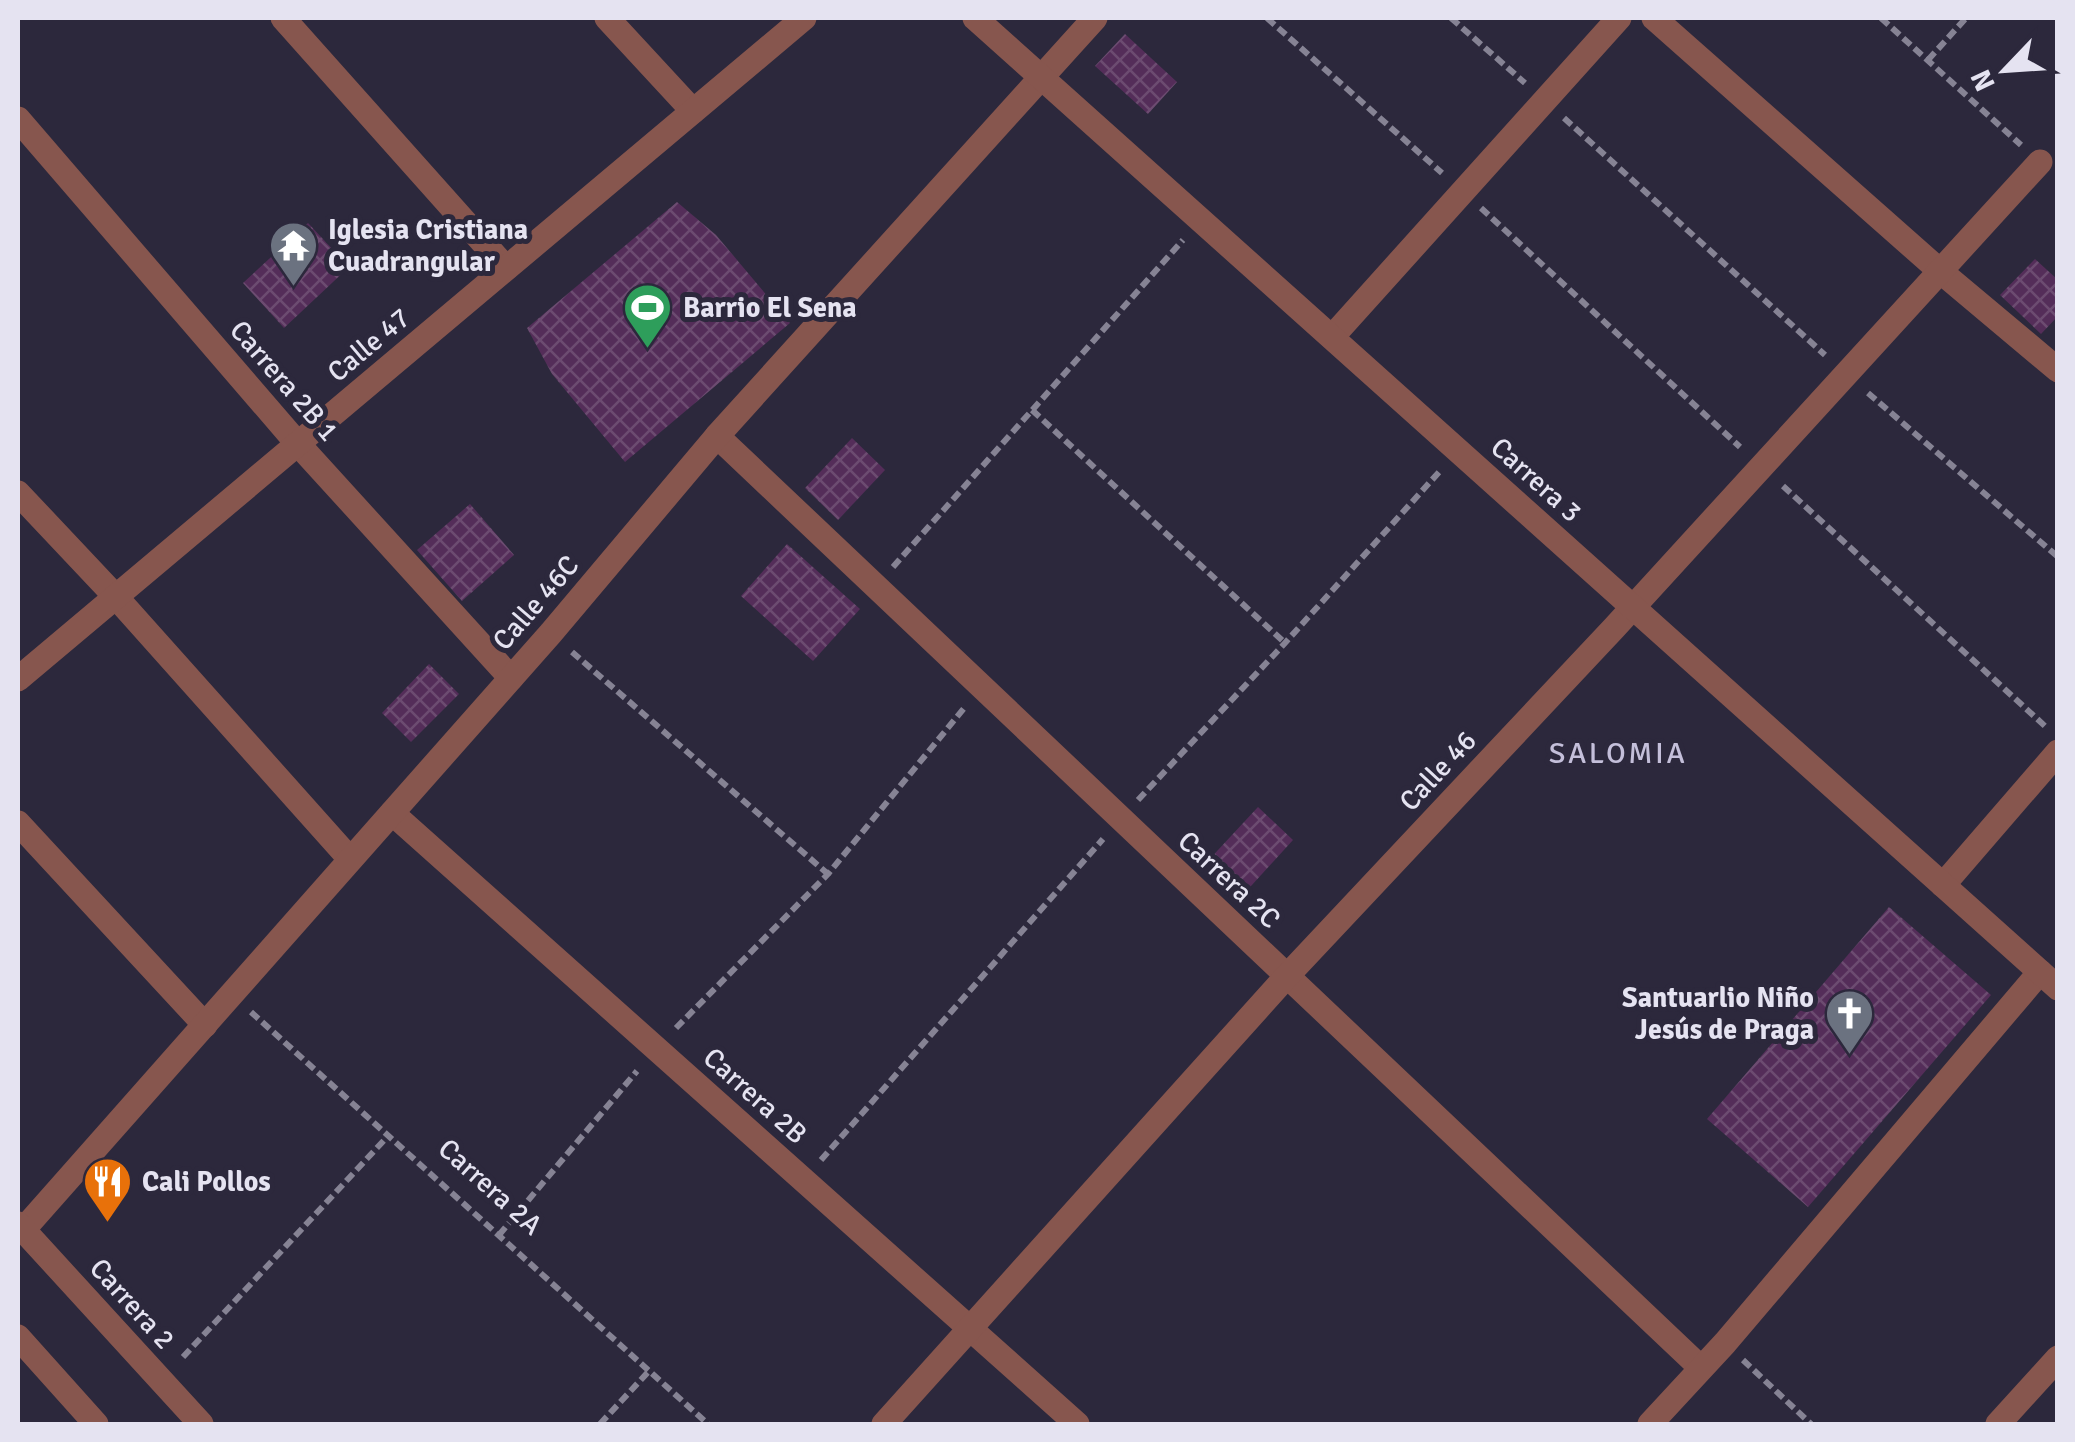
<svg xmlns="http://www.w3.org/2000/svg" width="2075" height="1442" font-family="Signika,sans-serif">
  <defs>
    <pattern id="building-cross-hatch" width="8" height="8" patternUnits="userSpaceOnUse" patternTransform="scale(2.5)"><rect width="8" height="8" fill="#542d59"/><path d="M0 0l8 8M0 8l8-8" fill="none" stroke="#6c4b71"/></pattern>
  </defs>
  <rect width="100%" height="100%" fill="#2c283c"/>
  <g fill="url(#building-cross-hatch)">
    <polygon points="1125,34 1177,82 1148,114 1095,66"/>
    <polygon points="677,202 716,235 790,323 625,462 552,374 527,328"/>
    <polygon points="308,223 349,267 284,328 243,283"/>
    <polygon points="2035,259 2058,280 2058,316 2041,334 2000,295"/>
    <polygon points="852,438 885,470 838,520 805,488"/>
    <polygon points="470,504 514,555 462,601 417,550"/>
    <polygon points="787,544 860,609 813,661 741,596"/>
    <polygon points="429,664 459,694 411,742 382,713"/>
    <polygon points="1258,807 1293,840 1241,897 1205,864"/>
    <polygon points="1889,907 1991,995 1808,1207 1707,1119"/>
  </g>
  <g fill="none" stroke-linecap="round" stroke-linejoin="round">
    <g stroke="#868394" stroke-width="6" stroke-dasharray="10 5" stroke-linecap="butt">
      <polyline points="1267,18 1442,173"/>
      <polyline points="1451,18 1525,83"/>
      <polyline points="1881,18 2021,145"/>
      <polyline points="1928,60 1966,18"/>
      <polyline points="1564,118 1825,355"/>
      <polyline points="1481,208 1740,447"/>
      <polyline points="1868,393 2058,557"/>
      <polyline points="1032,410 1285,643"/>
      <polyline points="1783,486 2046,727"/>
      <polyline points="893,567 1183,240"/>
      <polyline points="572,652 828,874"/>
      <polyline points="1138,800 1285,643 1440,471"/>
      <polyline points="251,1012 708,1424"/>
      <polyline points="676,1028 828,874 965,707"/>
      <polyline points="821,1160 1103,839"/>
      <polyline points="499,1235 637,1071"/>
      <polyline points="183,1357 388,1136"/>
      <polyline points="1743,1360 1811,1424"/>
      <polyline points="600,1424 649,1371"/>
    </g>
    <g stroke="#87564e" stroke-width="25">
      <polyline points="283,18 506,268"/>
      <polyline points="607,18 693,111"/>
      <polyline points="1654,18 1940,271 2058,370"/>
      <polyline points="18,119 298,444 511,678"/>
      <polyline points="1332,337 1619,18"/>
      <polyline points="717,436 1700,1367"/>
      <polyline points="18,493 116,597 350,859"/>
      <polyline points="18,679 804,18"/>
      <polyline points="392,813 1077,1424"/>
      <polyline points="18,823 205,1025"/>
      <polyline points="1943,885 2058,752"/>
      <polyline points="23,1230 551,633 717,436 1095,18"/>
      <polyline points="884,1424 1287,976 1614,628 2040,162"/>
      <polyline points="1650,1424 1725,1343 2040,972"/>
      <polyline points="1998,1424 2058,1358"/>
    </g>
    <g stroke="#87564e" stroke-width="25">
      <polyline points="975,18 2058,988"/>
      <polyline points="18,1224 201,1424"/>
      <polyline points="18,1337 96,1424"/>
    </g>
  </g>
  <defs>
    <symbol id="temple-pin" viewBox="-11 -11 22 30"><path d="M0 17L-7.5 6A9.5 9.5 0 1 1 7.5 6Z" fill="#6b7280" stroke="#2c283c"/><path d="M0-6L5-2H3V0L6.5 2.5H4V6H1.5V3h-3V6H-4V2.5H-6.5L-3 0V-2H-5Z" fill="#fff"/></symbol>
    <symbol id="stadium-pin" viewBox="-11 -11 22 30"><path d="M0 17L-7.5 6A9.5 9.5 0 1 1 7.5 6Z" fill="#2e9e5b" stroke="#2c283c"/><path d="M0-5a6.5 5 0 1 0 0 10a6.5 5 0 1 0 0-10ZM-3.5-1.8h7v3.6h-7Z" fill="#fff"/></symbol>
    <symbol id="church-pin" viewBox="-11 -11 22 30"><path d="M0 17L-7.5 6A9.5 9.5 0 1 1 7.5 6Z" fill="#6b7280" stroke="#2c283c"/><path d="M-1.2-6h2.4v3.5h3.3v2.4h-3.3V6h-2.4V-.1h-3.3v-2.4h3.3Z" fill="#fff"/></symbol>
    <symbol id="restaurant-pin" viewBox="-11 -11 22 30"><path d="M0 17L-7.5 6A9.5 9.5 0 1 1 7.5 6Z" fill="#e8710a" stroke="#2c283c"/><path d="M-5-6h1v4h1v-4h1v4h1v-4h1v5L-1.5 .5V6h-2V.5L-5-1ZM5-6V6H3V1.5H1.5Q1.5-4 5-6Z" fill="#fff"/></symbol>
  </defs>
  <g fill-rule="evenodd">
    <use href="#temple-pin" x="266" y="218" width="55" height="75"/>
    <use href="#stadium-pin" x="620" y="280" width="55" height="75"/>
    <use href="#church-pin" x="1822" y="986" width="55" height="75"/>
    <use href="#restaurant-pin" x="80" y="1154" width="55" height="75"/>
  </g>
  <g text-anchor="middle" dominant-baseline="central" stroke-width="10" stroke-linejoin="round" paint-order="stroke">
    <g font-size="28" font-weight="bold" fill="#e5e3f1" stroke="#2c283c" text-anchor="start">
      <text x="328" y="230">Iglesia Cristiana<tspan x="328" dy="32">Cuadrangular</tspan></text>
      <text x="683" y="308">Barrio El Sena</text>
      <text x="1814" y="998" text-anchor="end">Santuarlio Niño<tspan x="1814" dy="32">Jesús de Praga</tspan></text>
      <text x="142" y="1182">Cali Pollos</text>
    </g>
    <g font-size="28" fill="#e5e3f1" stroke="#2c283c">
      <text transform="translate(369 345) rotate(-40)">Calle 47</text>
      <text transform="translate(284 381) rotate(49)">Carrera 2B 1</text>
      <text transform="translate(1536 480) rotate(42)">Carrera 3</text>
      <text transform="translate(536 603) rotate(-49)">Calle 46C</text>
      <text transform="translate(1438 771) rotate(-47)">Calle 46</text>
      <text transform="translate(1229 880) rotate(43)">Carrera 2C</text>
      <text transform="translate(755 1096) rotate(42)">Carrera 2B</text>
      <text transform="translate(490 1187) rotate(42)">Carrera 2A</text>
      <text transform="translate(132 1304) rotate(48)">Carrera 2</text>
    </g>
    <g font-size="30" letter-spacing="2.5" fill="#c4bfda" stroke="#2c283c">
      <text x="1618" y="753">SALOMIA</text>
    </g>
  </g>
  <rect width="2075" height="1442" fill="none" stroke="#e5e3f1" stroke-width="40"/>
  <g transform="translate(2005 70) rotate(245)" stroke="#2c283c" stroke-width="8" paint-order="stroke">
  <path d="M0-8L18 38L0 25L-18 38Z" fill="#e5e3f1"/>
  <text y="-15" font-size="28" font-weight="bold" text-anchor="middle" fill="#e5e3f1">N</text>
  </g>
</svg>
